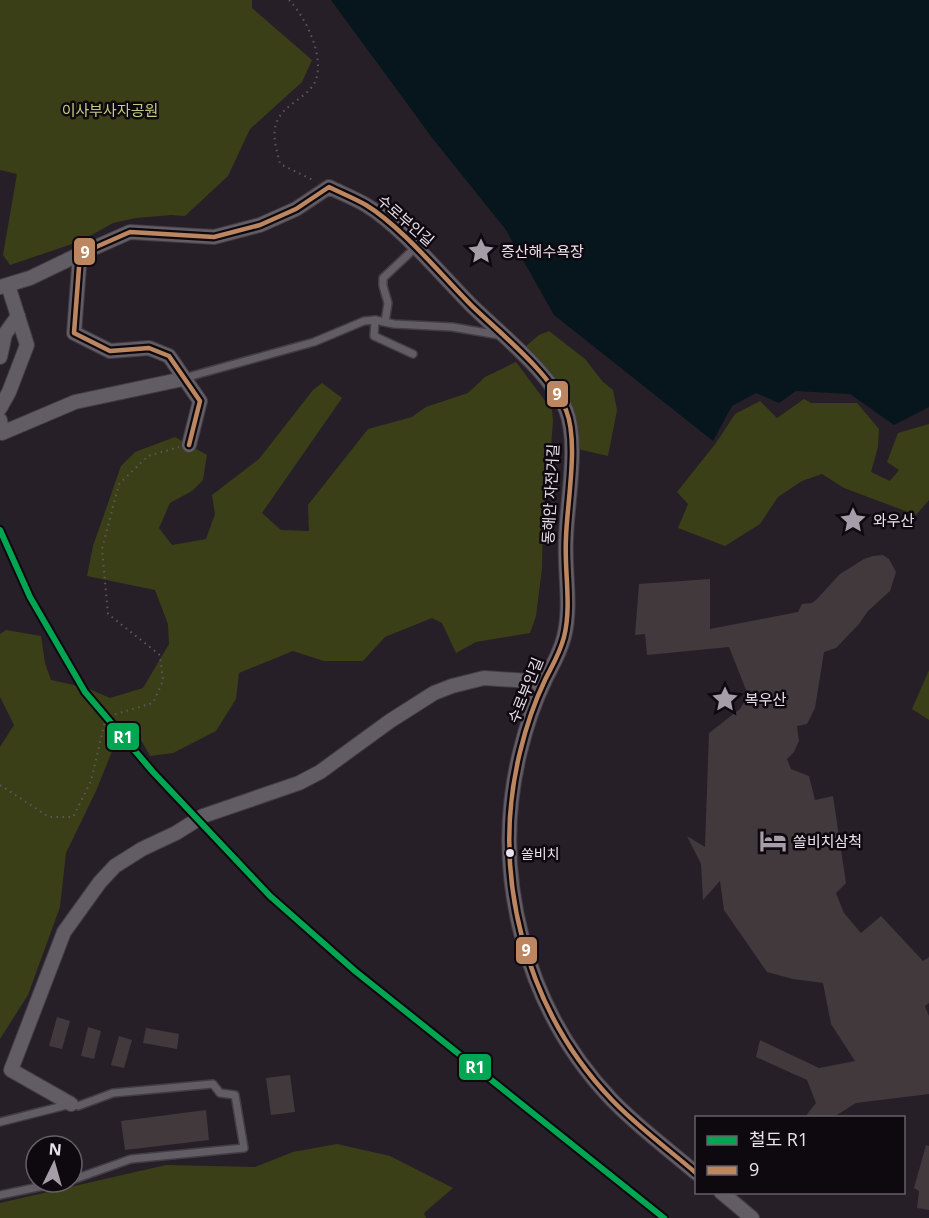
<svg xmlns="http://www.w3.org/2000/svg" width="929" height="1218" font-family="'Open Sans','Noto Sans KR',sans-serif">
  <rect width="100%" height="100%" fill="#261f28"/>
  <g fill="#3a3f18">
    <polygon points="0,0 252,0 252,8 312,60 302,82 250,129 228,176 185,216 171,215 136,218 113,223 81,241 10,265 3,255 17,174 0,170"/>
    <polygon points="549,331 585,359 603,382 613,390 617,410 608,456 578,449 574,411 565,392 526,346 539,335"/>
    <polygon points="516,362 552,410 553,421 548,485 543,504 542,568 536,616 530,633 476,642 456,653 442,623 432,618 385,637 363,661 324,661 293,651 239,673 236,699 216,731 173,753 150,756 140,738 119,734 96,791 66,853 60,907 28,995 0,1039 0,747 14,725 0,697 0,634 6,630 41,636 45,663 51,680 87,688 110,698 143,688 169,644 168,624 155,590 87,576 93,546 121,466 135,452 175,437 207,455 203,480 192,491 170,503 159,528 172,545 206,539 215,514 212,495 259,459 313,390 322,383 342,398 262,513 281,530 309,531 308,505 368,429 412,417 426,407 468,393 485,377"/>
    <polygon points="804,399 811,403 857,403 879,429 878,447 871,472 890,481 899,470 887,462 898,433 929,424 929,500 916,515 844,488 822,474 802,481 778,497 760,524 725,546 678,528 688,504 677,492 716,443 735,414 760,401 777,418"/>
    <polygon points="929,670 929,720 912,709"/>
    <polygon points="337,1144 390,1156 453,1188 424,1213 426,1218 0,1218 0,1203 166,1165 255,1167 293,1152"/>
  </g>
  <polygon fill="#07161d" points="331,0 929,0 929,407 894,425 850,394 796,391 779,403 756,393 732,406 713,441 554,315 506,230 433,139"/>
  <g fill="#42393d">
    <polygon points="883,555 889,559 896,572 890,591 868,611 859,624 836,648 824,652 815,708 807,724 797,726 799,741 794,752 787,759 791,769 809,776 815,800 833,796 846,883 836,893 844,913 861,933 881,916 923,961 929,957 929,1003 925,1006 929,1016 929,1094 856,1103 832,1118 804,1118 816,1103 807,1080 756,1057 760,1040 819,1068 855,1061 831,1024 823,983 793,979 767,972 724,910 720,881 703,900 701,864 687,836 705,847 709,733 740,709 748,695 729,647 647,655 645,634 635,635 639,584 710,579 710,629 798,612 802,604 812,603 817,599 840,574 864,559 873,556"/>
    <polygon points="57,1017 70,1021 62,1049 49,1046"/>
    <polygon points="88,1027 101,1031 94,1059 81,1056"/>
    <polygon points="146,1028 179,1034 177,1049 143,1043"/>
    <polygon points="119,1036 132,1040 124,1068 111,1065"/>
    <polygon points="290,1075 295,1112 271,1115 266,1078"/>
    <polygon points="206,1110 209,1140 125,1150 121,1121"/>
    <polygon points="926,1145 929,1146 929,1210 917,1208 919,1191 914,1188"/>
  </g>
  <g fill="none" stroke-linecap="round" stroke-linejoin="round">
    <defs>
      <g id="lane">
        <polyline points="375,320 374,336 413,354"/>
        <polyline points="385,322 388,303 383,286 383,278 415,248"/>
        <polyline points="184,378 314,342 364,321 375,320 394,324 452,327 499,335"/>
        <polyline points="0,1122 71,1104 78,1106 113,1093 213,1084 220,1093 235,1095 244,1148 131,1159 72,1180"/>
        <polyline points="0,1195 62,1182"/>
      </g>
      <g id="street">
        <polyline points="0,287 30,278 80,254"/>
        <polyline points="0,357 5,334 18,316"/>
        <polyline points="0,408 9,392 27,345 8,285"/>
        <polyline points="0,420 2,433 75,402 183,379"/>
        <path d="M189 445 200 401 169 356 149 348 110 351 74 333 80 254 130 232 214 237 260 225 296 209 329 187C341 193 354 198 366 205 402 227 441 275 472 306 501 334 550 373 566 410 579 442 567 502 566 538 564 571 572 605 564 637 560 653 552 666 545 680 534 703 526 727 520 752 490 874 525 1009 612 1100 638 1127 668 1149 696 1173"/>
        <polyline points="71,1104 11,1070 64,932 100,882 115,866 142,849 176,833 203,816 299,783 320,772 390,721 434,693 452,686 484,678 544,682"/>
        <polyline points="721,1192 752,1218"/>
      </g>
    </defs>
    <use href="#lane" stroke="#433c44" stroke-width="10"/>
    <use href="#street" stroke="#433c44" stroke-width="16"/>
    <g stroke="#5d575f" stroke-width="2" stroke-dasharray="1.5 4.5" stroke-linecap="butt">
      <path d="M289 0C306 17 327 61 314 84 305 99 282 105 276 124 272 137 277 151 280 164L315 181"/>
      <polyline points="0,785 49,817 73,817 91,781 106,717 153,703 163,681 160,655 108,614 102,549 119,484 148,456 179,447"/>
    </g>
    <use href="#lane" stroke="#625c64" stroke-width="7"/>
    <use href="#street" stroke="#625c64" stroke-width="14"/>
    <defs>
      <path id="bus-1" d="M189 445 200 401 169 356 149 348 110 351 74 333 80 254 130 232 214 237 260 225 296 209 329 187C341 193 354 198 366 205 402 227 441 275 472 306 501 334 550 373 566 410 579 442 567 502 566 538 564 571 572 605 564 637 560 653 552 666 545 680 534 703 526 727 520 752 490 874 525 1009 612 1100 638 1127 668 1149 696 1173"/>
    </defs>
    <use href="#bus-1" stroke="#0e080f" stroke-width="9"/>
    <use href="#bus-1" stroke="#bb8660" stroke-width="4.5"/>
    <defs>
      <polyline id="rail-1" points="0,530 30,597 85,692 153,772 270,896 355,971 664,1218"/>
    </defs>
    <use href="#rail-1" stroke="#0e080f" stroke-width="10"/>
    <use href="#rail-1" stroke="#00a651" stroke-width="6"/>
  </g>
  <defs>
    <symbol id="sight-bare" viewBox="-9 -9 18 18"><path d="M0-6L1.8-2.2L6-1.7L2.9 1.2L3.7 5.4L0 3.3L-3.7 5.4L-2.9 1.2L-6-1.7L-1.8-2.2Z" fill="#a59da8" stroke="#0e080f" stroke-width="2.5" paint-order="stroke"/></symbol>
    <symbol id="hotel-bare" viewBox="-9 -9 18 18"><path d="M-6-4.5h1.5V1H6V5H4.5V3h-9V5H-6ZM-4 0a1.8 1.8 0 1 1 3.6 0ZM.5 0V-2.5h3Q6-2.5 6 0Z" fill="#a59da8" stroke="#0e080f" stroke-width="2.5" paint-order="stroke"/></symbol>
  </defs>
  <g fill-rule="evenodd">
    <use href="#sight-bare" x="462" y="232" width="38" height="38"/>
    <use href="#sight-bare" x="834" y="501" width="38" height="38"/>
    <use href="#sight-bare" x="706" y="680" width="38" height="38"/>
    <use href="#hotel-bare" x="754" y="822" width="38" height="38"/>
  </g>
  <circle fill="#eae1ed" stroke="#0e080f" stroke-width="2" cx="510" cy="853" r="5"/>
  <g text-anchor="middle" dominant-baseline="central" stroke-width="5" stroke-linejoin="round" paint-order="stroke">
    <g font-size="14" fill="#eae1ed" stroke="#0e080f" text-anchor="start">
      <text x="521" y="853">쏠비치</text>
    </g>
    <g font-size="15" fill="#bfce80" stroke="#0e080f">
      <text x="110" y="110">이사부사자공원</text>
    </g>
    <g font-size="15" fill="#eae1ed" stroke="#0e080f">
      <text transform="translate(406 220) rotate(41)">수로부인길</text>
      <text transform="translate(550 494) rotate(-87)">동해안 자전거길</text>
      <text transform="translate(525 690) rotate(-68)">수로부인길</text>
    </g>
    <g font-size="15" fill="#eae1ed" stroke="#0e080f" text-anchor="start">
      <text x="501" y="251">증산해수욕장</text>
      <text x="873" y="520">와우산</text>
      <text x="745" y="699">복우산</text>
      <text x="793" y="841">쏠비치삼척</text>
    </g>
  </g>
  <g stroke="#0e080f" stroke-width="2">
    <rect x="73" y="237" width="23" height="29" rx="6" fill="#bb8660"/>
    <rect x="546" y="380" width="23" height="28" rx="6" fill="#bb8660"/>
    <rect x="106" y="722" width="34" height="29" rx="6" fill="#00a651"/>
    <rect x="515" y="936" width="23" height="29" rx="6" fill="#bb8660"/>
    <rect x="458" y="1053" width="34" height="28" rx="6" fill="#00a651"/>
  </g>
  <g font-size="16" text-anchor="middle" font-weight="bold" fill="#fff">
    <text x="85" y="258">9</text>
    <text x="557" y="400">9</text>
    <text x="123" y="743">R1</text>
    <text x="526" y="956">9</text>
    <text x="475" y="1073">R1</text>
  </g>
  <rect x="695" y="1116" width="210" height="78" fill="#0e080f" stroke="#665f68" stroke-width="1.5"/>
  <rect x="707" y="1136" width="30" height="9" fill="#00a651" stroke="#665f68" stroke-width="1.5"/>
  <text x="749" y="1146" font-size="18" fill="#eae1ed">철도 R1</text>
  <rect x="707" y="1166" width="30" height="9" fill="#bb8660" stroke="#665f68" stroke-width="1.5"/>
  <text x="749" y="1176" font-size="18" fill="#eae1ed">9</text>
  <g transform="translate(54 1164) rotate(5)"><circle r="28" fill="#0e080f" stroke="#665f68" stroke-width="1.5"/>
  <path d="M0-4.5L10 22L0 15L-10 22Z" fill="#a59da8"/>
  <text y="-9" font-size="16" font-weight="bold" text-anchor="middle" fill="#eae1ed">N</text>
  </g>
</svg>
